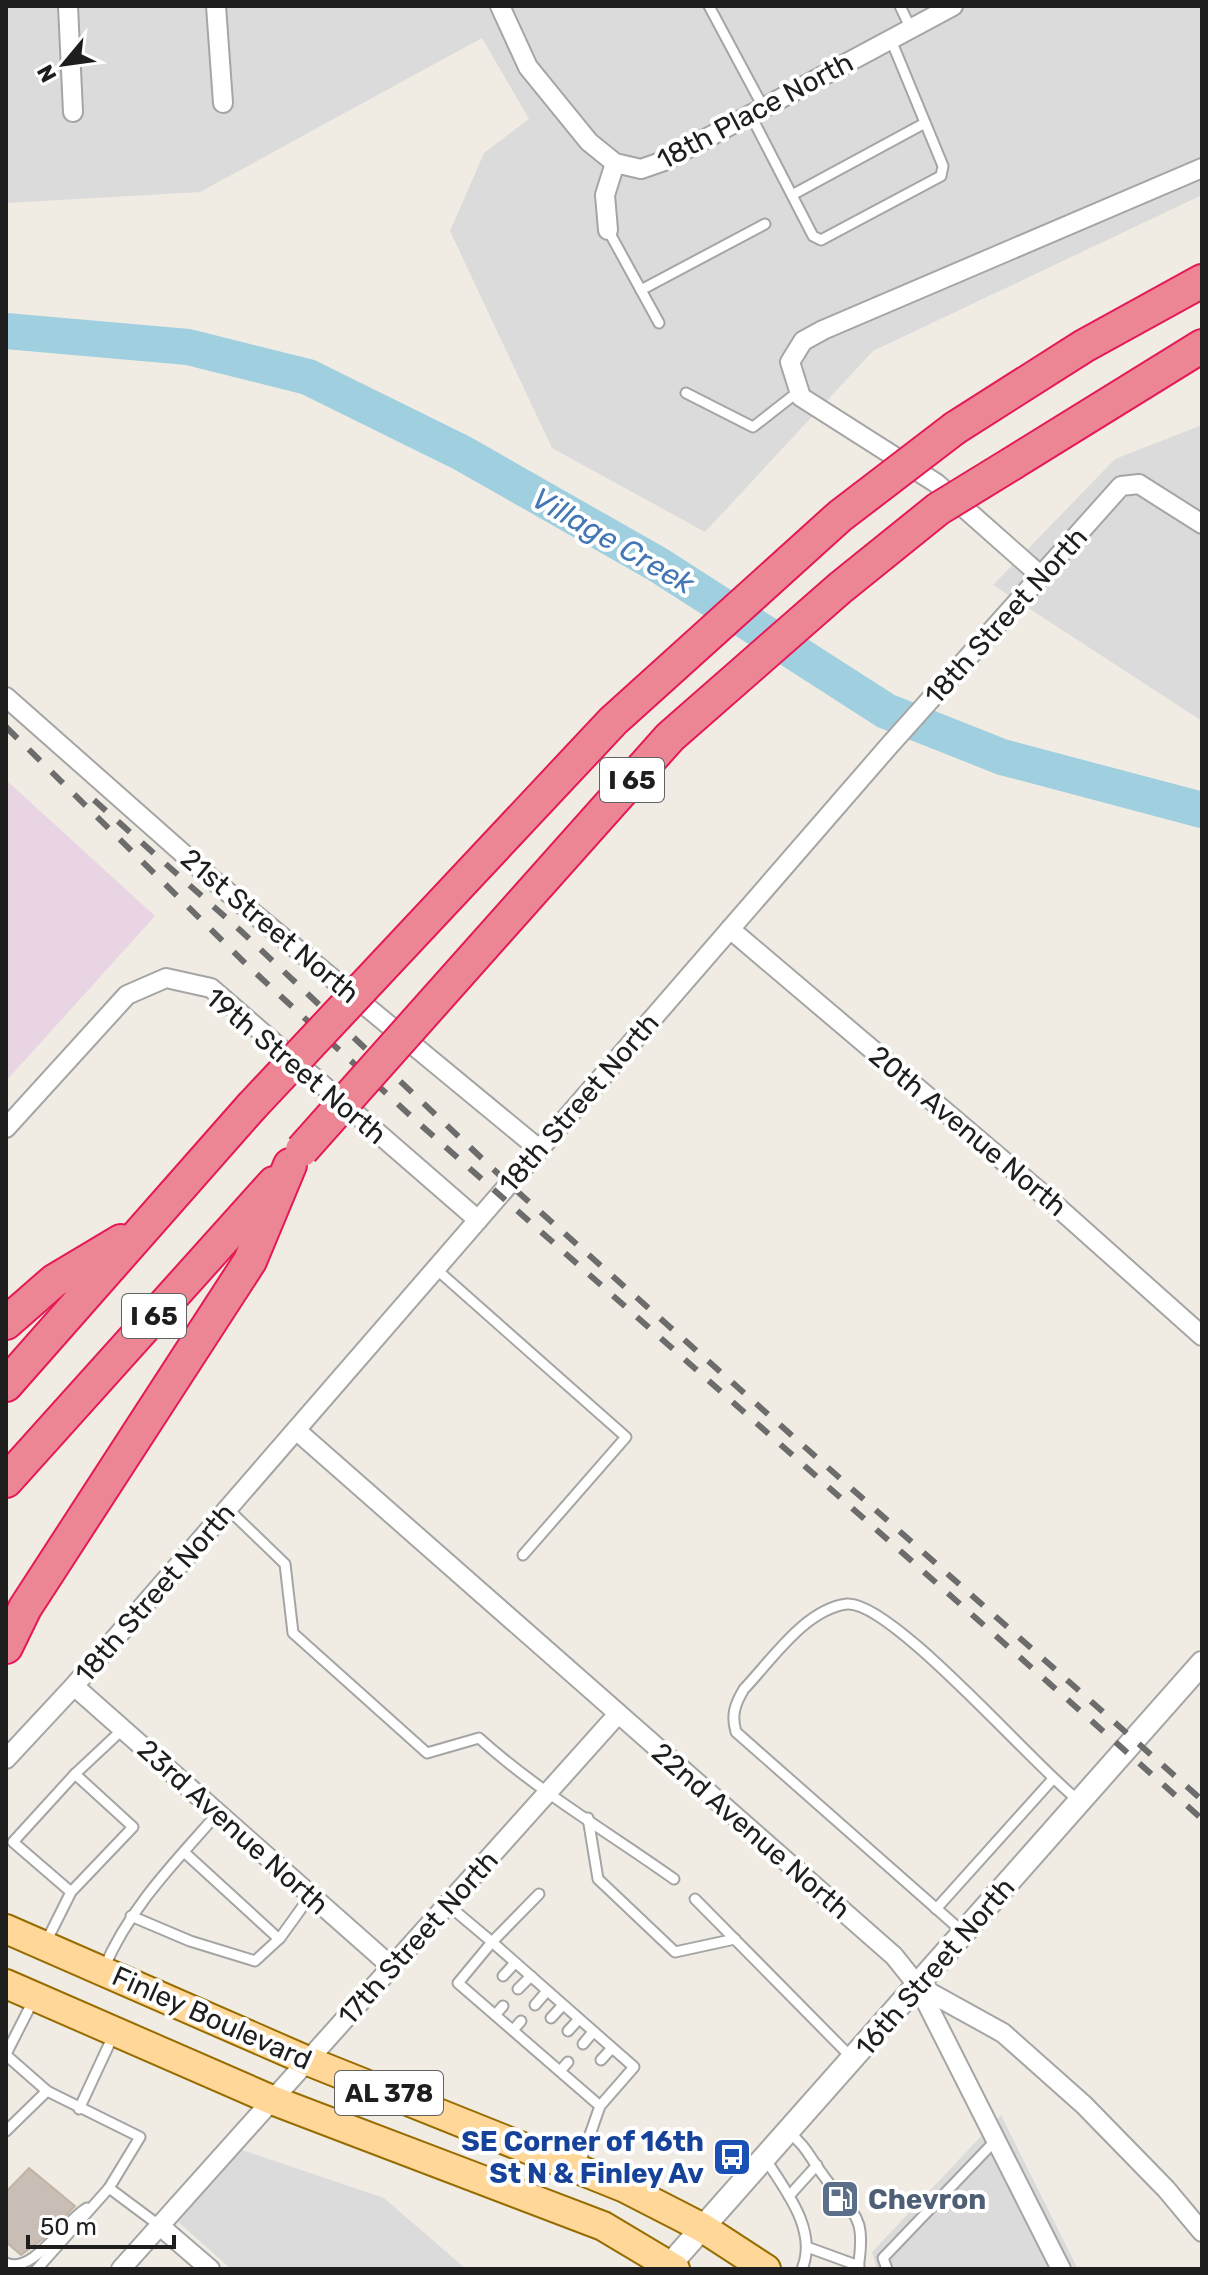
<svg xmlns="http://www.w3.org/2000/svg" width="1208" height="2275" font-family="Rubik,sans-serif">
  <rect width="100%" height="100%" fill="#f0ece3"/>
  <g fill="#dcdbdb">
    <polygon points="6,6 1202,6 1202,195 873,351 705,532 552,448 450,231 484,153 529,119 482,38 200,192 6,203"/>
    <polygon points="1202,425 1202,721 993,585 1115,459"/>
    <polygon points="1001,2115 1078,2269 877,2269 872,2252"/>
    <polygon points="239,2149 384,2198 466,2269 231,2269 176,2220"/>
  </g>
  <polygon fill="#e9d4e4" points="6,780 155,916 6,1081"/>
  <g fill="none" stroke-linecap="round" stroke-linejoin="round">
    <polyline stroke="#a0cfe0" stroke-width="36" points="6,331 188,347 308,377 462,453 657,564 886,711 1002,757 1202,810"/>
  </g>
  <polygon fill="#c8beb6" stroke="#c2b3a4" stroke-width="2" points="29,2168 75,2206 43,2239 21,2255 6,2242 6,2192"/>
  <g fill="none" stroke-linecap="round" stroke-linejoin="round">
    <defs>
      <g id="service">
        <polyline points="709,6 763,107"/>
        <polyline points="900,6 911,29"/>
        <polyline points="750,114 813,236 821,240 941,176 943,166 891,40"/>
        <polyline points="792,195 925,123"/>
        <polyline points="608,230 659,323"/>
        <polyline points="641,290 765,224"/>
        <polyline points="686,393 753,427 799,391"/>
        <polyline points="436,1269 626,1437 523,1555"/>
        <path d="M228 1509 285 1564 293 1633 427 1753 479 1738C539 1792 608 1832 674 1879"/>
        <polyline points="75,1774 123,1729"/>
        <polyline points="588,1818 598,1879 675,1952 735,1939"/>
        <polyline points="184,1852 279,1939"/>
        <polyline points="695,1899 853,2059"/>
        <polyline points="448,1905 492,1942 539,1894"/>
        <polyline points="936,1909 1052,1780"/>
        <polyline points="131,1916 190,1941 255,1961 280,1938 311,1895"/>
        <path d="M964 1933 736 1732C731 1715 735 1704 744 1689 771 1661 805 1609 847 1604 891 1600 1036 1768 1078 1800"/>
        <polyline points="46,1942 71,1892 133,1827 75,1774 13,1842 71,1892"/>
        <path d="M104 1968C130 1907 175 1862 218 1813"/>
        <polyline points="503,1976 515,1963"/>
        <polyline points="518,1989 531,1976"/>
        <polyline points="535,2005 547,1991"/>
        <polyline points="495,2015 503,2006"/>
        <polyline points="551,2018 563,2005"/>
        <polyline points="513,2030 521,2021"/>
        <polyline points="568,2031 579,2019"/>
        <polyline points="583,2044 593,2032"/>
        <polyline points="6,2054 34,1999"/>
        <polyline points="6,2055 47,2091 140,2137 109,2188 37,2269"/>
        <polyline points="601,2060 612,2048"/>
        <polyline points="560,2071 568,2062"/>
        <polyline points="79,2109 113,2036"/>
        <polyline points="6,2131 47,2091"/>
        <path d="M788 2132C806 2145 810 2158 823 2175 853 2217 867 2211 858 2269"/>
        <path d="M766 2160C786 2191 818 2231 802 2269"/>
        <polyline points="579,2166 600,2106 634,2067 492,1942 458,1983 600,2106"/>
        <polyline points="109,2188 160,2226"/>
        <polyline points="789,2196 817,2165"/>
        <polyline points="807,2247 859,2266"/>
        <path d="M6 2263C33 2275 64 2221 87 2208"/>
        <polyline points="887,2269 883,2258 994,2142"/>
      </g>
      <g id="minor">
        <polyline points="68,6 73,112"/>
        <polyline points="216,6 223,103"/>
        <polyline points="500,6 528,67 589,142 615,163"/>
        <polyline points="608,230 605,195 615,163 641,169 664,161 953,6"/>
        <polyline points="1041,576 936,483 801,397 790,362 803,341 823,330 1202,168"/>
        <polyline points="6,697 213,880 539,1149"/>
        <polyline points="730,929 1053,1203 1202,1336"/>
        <polyline points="6,1128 127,995 166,978 211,988 478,1220"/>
        <polyline points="296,1430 894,1956 918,1986 1003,2033 1084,2105 1166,2189 1202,2232"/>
        <polyline points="74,1686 392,1967"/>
        <polyline points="6,1759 74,1686 888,747 1121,486 1139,484 1202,524"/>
        <polyline points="918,1986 1061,2269"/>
        <polyline points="160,2226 210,2269"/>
        <polyline points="121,2269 618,1714"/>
      </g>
      <polyline id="tertiary" points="666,2269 1202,1663"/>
      <g id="primary">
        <polyline points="6,1929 308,2061 625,2188 703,2228 766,2269"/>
        <polyline points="6,1984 272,2100 603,2226 675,2269"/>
      </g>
      <g id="motorway">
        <polyline points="955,428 1084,346 1202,281"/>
        <polyline points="1013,463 1202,346"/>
        <polyline points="6,1323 54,1281 121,1241"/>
        <polyline points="6,1385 251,1107"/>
        <polyline points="6,1481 274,1183"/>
        <polyline points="6,1647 25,1608 250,1261 290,1165"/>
      </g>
    </defs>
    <use href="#service" stroke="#a5a5a5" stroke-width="13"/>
    <use href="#minor" stroke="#a5a5a5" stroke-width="22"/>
    <use href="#tertiary" stroke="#a5a5a5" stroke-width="26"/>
    <use href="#primary" stroke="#976c00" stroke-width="32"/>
    <use href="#motorway" stroke="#e51956" stroke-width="36"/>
    <use href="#service" stroke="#fff" stroke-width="9"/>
    <use href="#minor" stroke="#fff" stroke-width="18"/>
    <use href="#tertiary" stroke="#fff" stroke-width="22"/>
    <use href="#primary" stroke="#ffd798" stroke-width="28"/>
    <use href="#motorway" stroke="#ec8594" stroke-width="32"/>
    <g stroke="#6c6c6c" stroke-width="6" stroke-dasharray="16 16" stroke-linecap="butt">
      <polyline points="6,727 248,966 413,1118 1202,1819"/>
      <polyline points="94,800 241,931 509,1184 1202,1800"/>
    </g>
    <defs>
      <g id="motorway-bridge">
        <polyline points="251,1107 613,721 840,516 955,428"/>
        <polyline points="302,1150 670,737 840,588 938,509 1013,463"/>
      </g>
    </defs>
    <use href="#motorway-bridge" stroke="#e51956" stroke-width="36" stroke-linecap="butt"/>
    <use href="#motorway-bridge" stroke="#ec8594" stroke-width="32"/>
  </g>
  <defs>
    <symbol id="bus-square" viewBox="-11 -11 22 22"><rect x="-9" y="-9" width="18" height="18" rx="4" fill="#1a4fb4" stroke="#fff"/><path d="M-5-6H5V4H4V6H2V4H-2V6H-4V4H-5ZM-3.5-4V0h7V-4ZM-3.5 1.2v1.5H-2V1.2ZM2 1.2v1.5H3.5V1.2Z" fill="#fff"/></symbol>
    <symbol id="fuel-square" viewBox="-11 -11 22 22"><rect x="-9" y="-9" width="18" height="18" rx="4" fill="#5c6f8a" stroke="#fff"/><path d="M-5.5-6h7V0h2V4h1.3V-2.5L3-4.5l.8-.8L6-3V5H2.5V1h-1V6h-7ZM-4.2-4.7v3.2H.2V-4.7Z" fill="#fff"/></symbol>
  </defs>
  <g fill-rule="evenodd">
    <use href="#bus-square" x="710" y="2135" width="44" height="44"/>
    <use href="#fuel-square" x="818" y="2177" width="44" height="44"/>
  </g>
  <g text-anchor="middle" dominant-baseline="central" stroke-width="8" stroke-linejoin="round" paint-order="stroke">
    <g fill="#fff" stroke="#626262" stroke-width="2">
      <rect x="600" y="758" width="64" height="44" rx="6"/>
      <rect x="122" y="1294" width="64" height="44" rx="6"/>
      <rect x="335" y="2071" width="108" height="44" rx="6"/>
    </g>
    <g font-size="26" font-weight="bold" fill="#1e1e1e">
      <text x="632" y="780">I 65</text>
      <text x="154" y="1316">I 65</text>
      <text x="389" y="2093">AL 378</text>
    </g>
    <g font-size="28" fill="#1e1e1e" stroke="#fff">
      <text transform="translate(755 111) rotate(-28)">18th Place North</text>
      <text transform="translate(1006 616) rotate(-48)">18th Street North</text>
      <text transform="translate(270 926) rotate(40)">21st Street North</text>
      <text transform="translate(296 1066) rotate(40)">19th Street North</text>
      <text transform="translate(579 1103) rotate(-49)">18th Street North</text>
      <text transform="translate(968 1131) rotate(40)">20th Avenue North</text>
      <text transform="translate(155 1593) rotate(-49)">18th Street North</text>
      <text transform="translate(233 1827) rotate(42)">23rd Avenue North</text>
      <text transform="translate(751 1831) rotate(41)">22nd Avenue North</text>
      <text transform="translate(418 1938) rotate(-48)">17th Street North</text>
      <text transform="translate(935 1967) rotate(-49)">16th Street North</text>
      <text transform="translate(212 2018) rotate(24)">Finley Boulevard</text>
    </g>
    <g font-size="28" font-weight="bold" fill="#164399" stroke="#fff" text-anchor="end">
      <text x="704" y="2141">SE Corner of 16th<tspan x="704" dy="32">St N &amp; Finley Av</tspan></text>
    </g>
    <g font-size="28" font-weight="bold" fill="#4e5e75" stroke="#fff" text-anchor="start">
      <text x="868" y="2199">Chevron</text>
    </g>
    <g font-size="30" font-style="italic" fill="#4477b4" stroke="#fff">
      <text transform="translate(613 541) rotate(30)">Village Creek</text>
    </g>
  </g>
  <rect width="1208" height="2275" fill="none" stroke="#1e1e1e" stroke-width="16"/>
  <g transform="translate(64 64) rotate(241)" stroke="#ffffff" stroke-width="6" paint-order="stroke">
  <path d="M0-6L14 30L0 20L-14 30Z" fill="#1e1e1e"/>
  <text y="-12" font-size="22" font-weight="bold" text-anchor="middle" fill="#1e1e1e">N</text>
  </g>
  <path d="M28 2235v12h146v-12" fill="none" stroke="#1e1e1e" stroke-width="4"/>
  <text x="40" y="2235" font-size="24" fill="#1e1e1e" stroke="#ffffff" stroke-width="6" paint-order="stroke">50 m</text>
</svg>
